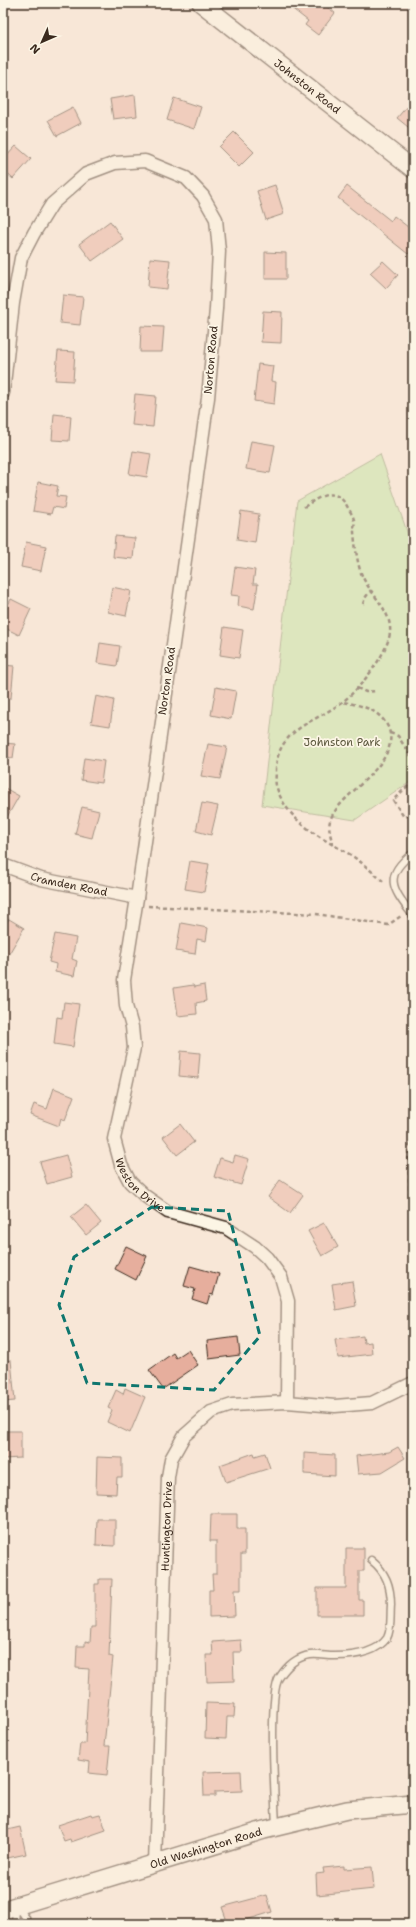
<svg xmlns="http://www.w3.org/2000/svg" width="416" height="1927" font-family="'Shantell Sans',sans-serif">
  <rect width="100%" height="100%" fill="#f8e7d7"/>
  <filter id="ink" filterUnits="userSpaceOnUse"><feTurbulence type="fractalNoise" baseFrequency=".025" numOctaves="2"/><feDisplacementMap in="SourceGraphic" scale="8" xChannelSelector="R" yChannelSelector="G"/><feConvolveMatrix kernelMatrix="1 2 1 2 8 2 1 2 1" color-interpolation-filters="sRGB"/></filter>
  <g filter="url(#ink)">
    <polygon fill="#bde4a0" stroke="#7c875f" points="380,454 413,549 413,780 355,820 262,805 297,501"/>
    <g fill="#e6ae9d" stroke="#3b2a1e">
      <polygon points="285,3 322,3 335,13 318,35 305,25 308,21"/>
      <polygon points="135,95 137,116 113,119 110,99"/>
      <polygon points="174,98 201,107 194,129 167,120"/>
      <polygon points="413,99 413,131 397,118"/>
      <polygon points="73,107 81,123 57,136 48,120"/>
      <polygon points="234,132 254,152 239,167 219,147"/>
      <polygon points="16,146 31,159 13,179 3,170 3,160"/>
      <polygon points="275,185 284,214 266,220 257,191"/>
      <polygon points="347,186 391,221 394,216 413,231 413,248 408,254 338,198"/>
      <polygon points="110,221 123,239 92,261 79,244"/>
      <polygon points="265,252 286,253 286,279 265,279"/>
      <polygon points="150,258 170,260 167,289 148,287"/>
      <polygon points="383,261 398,275 386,288 370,273"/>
      <polygon points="63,295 83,297 80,325 60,323"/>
      <polygon points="263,311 282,312 281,343 261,342"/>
      <polygon points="141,326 164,327 162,352 140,352"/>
      <polygon points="58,351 75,352 73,381 55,380"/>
      <polygon points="258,364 273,366 271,381 276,382 274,404 254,401"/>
      <polygon points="135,394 156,396 153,427 132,425"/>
      <polygon points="54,414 71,416 69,441 52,440"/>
      <polygon points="251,441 275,445 270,473 246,469"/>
      <polygon points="133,451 151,454 147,477 129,474"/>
      <polygon points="38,482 58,486 56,496 66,497 64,509 53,507 51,514 33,511"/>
      <polygon points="241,511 259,514 255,543 237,540"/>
      <polygon points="115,536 135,538 133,559 113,557"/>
      <polygon points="26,542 46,546 41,571 21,567"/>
      <polygon points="235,567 255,570 253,584 258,584 254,609 238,606 239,596 231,595"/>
      <polygon points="112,587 131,591 126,616 108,612"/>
      <polygon points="11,599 31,609 19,635 3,627 3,616"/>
      <polygon points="224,627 243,630 239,658 220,655"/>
      <polygon points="100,643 120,646 117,666 97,663"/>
      <polygon points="3,665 14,666 11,698 3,698"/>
      <polygon points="216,687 236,691 231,719 211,715"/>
      <polygon points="96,696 114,700 110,726 91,723"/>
      <polygon points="3,743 15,744 13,758 3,757"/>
      <polygon points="208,744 227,747 220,779 201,776"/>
      <polygon points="84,758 104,761 101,783 81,780"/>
      <polygon points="3,787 19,796 3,824"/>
      <polygon points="202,803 218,806 211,835 196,831"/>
      <polygon points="82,807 99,811 92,838 75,834"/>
      <polygon points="190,861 209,864 204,892 185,889"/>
      <polygon points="9,919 24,928 3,964 3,929"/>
      <polygon points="181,923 208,928 206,941 197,939 195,954 176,951"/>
      <polygon points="55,934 76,938 72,959 77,961 74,976 55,972 56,964 49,962"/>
      <polygon points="193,985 194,987 204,985 206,1001 196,1003 197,1014 178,1016 174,988"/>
      <polygon points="64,1002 79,1004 73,1047 54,1044 57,1017 62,1018"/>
      <polygon points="181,1051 200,1053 198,1078 179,1076"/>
      <polygon points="54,1088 74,1096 65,1120 61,1118 59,1126 30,1115 34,1104 47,1109"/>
      <polygon points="180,1124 194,1142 177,1155 163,1137"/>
      <polygon points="66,1155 72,1177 47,1184 40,1162"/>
      <polygon points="235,1155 249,1159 241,1185 214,1177 220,1158 233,1162"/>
      <polygon points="280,1180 303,1195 290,1213 268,1197"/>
      <polygon points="86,1205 101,1223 86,1235 71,1217"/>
      <polygon points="324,1223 338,1247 322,1256 308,1231"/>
      <polygon points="126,1246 147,1256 136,1280 115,1269"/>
      <polygon points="190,1266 219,1274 213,1295 210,1294 207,1304 192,1299 195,1289 184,1286"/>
      <polygon points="352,1281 356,1306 336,1310 332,1284"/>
      <polygon points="363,1336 364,1343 371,1342 372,1354 338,1358 335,1340"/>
      <polygon points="238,1337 240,1355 209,1359 207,1341"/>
      <polygon points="188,1350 198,1365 163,1389 149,1370 173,1353 176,1358"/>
      <polygon points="11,1360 15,1401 3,1402 3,1361"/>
      <polygon points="125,1388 145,1397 130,1433 107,1422 112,1410 108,1408 116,1390 123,1394"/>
      <polygon points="3,1431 21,1431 21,1458 3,1459"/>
      <polygon points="398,1447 405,1458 382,1472 358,1474 356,1456 389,1452"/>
      <polygon points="254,1453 255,1456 265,1453 270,1468 226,1482 220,1465"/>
      <polygon points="304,1453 335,1455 335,1476 304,1474"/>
      <polygon points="97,1457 122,1458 122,1477 117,1477 116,1494 96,1493"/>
      <polygon points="211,1514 237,1514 237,1529 245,1529 245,1554 241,1554 241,1590 234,1590 235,1616 209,1617 209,1590 213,1590 212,1574 216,1574 216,1541 210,1541"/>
      <polygon points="97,1519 115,1519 115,1546 96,1545"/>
      <polygon points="346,1548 364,1548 364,1571 359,1571 359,1600 363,1600 363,1615 317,1615 317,1588 346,1588"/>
      <polygon points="99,1579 112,1579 109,1656 113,1657 104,1746 110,1746 107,1775 89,1773 90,1762 78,1760 80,1744 85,1744 89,1669 76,1668 77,1646 85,1646 85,1641 90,1642 91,1627 95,1627 95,1584 99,1584"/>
      <polygon points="241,1640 242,1652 233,1652 234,1681 207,1682 206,1655 213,1655 212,1642"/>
      <polygon points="206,1703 235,1704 234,1717 227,1717 226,1739 205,1738"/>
      <polygon points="241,1771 242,1791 215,1792 215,1796 204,1796 203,1772"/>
      <polygon points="91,1814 92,1816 100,1814 106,1830 71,1842 70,1839 64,1841 58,1825"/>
      <polygon points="20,1827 26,1854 3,1859 3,1831"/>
      <polygon points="344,1866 344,1869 372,1867 374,1889 317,1895 316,1874 324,1873 323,1868"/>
      <polygon points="267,1895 272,1912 233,1924 228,1924 222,1907"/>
    </g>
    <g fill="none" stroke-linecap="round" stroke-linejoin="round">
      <defs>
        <g id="lane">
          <path d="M413 853C381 877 394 890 413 916"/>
          <path d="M276 1826C275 1800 268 1695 279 1678 286 1667 297 1657 310 1655 318 1654 327 1656 334 1656 352 1656 376 1654 387 1638 392 1629 390 1615 391 1605 391 1586 386 1572 371 1560"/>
          <polyline points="18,1907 26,1918 27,1924"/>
          <polyline points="15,1924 16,1908"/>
        </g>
        <g id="street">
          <path id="s1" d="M3 393 13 303 21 258 34 233 52 204 86 174 115 163 145 161 186 178 203 196 216 219 219 251 216 309 208 398 137 898 124 980 126 1006 132 1027 134 1048 114 1139 121 1165 130 1182 145 1196 168 1212 226 1228 255 1247 267 1258 281 1277 288 1301 287 1402"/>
          <path id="s2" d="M3 865 41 879 137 898"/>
          <path id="s3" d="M155 1864 168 1477 171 1459 184 1436 211 1412 232 1405 287 1402 335 1406 372 1403 413 1383"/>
        </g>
        <g id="secondary">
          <path id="s4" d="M201 3 413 169"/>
          <path id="s5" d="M3 1910 264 1830 347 1810 413 1804"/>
        </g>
      </defs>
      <use href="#lane" stroke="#3b2a1e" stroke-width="9"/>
      <use href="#street" stroke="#3b2a1e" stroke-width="15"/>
      <use href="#secondary" stroke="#3b2a1e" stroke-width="20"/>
      <g stroke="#3b2a1e" stroke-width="2.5" stroke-dasharray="4 3" stroke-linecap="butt">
        <path d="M304 507C320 496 335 486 347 506 349 510 353 515 354 520 355 523 354 528 354 532 355 544 357 562 361 573 369 595 396 612 389 638 383 659 359 690 341 703 314 723 277 729 276 770 276 775 275 781 276 785 286 822 322 838 351 855 363 863 373 873 384 882"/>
        <polyline points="363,604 365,598 371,590"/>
        <polyline points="357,688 366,692 376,691"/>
        <polyline points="390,733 398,736 413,760"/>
        <polyline points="413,781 393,800 404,817 413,814"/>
        <path d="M333 845C331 837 327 827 331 818 343 791 403 762 388 727 379 709 361 705 342 702"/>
        <polyline points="148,906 316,914 388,925 401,916"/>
        <polyline points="413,1137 408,1150 413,1277"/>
      </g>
      <use href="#lane" stroke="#fcf5e5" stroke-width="6"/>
      <use href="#street" stroke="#fcf5e5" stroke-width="12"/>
      <use href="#secondary" stroke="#fcf5e5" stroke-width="17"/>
    </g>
  </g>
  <path d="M0 0H416V1927H0ZM152 1207 228 1211 260 1336 214 1390 87 1383 59 1305 74 1257Z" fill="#f8e7d7" fill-opacity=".55" fill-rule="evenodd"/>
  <path fill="none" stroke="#0f766e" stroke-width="3" stroke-dasharray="8 5" stroke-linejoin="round" d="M152 1207 228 1211 260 1336 214 1390 87 1383 59 1305 74 1257Z"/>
  <g text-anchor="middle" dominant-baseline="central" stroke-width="3.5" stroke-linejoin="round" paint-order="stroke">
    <g font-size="11" fill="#3b2a1e" stroke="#fcf5e5">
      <text stroke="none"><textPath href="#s4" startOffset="135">Johnston Road</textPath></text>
      <text transform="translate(211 360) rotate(-85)">Norton Road</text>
      <text transform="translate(167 681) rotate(-82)">Norton Road</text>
      <text stroke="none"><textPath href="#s2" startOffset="69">Cramden Road</textPath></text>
      <text stroke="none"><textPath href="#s1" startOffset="1385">Weston Drive</textPath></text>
      <text stroke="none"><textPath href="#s3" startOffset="338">Huntington Drive</textPath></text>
      <text stroke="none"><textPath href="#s5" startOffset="212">Old Washington Road</textPath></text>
    </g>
    <g font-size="11" fill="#5c583e" stroke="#fcf5e5">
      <text x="342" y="742">Johnston Park</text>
    </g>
  </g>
  <rect width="416" height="1927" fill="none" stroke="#fcf5e5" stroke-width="16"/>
  <rect x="8" y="8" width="400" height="1911" fill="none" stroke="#3b2a1e" stroke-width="1.5" filter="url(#ink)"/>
  <g transform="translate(42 42) rotate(225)" stroke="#fcf5e5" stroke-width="3" paint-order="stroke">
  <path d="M0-3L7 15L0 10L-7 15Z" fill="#3b2a1e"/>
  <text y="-6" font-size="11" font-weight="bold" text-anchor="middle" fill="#3b2a1e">N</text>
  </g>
</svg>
